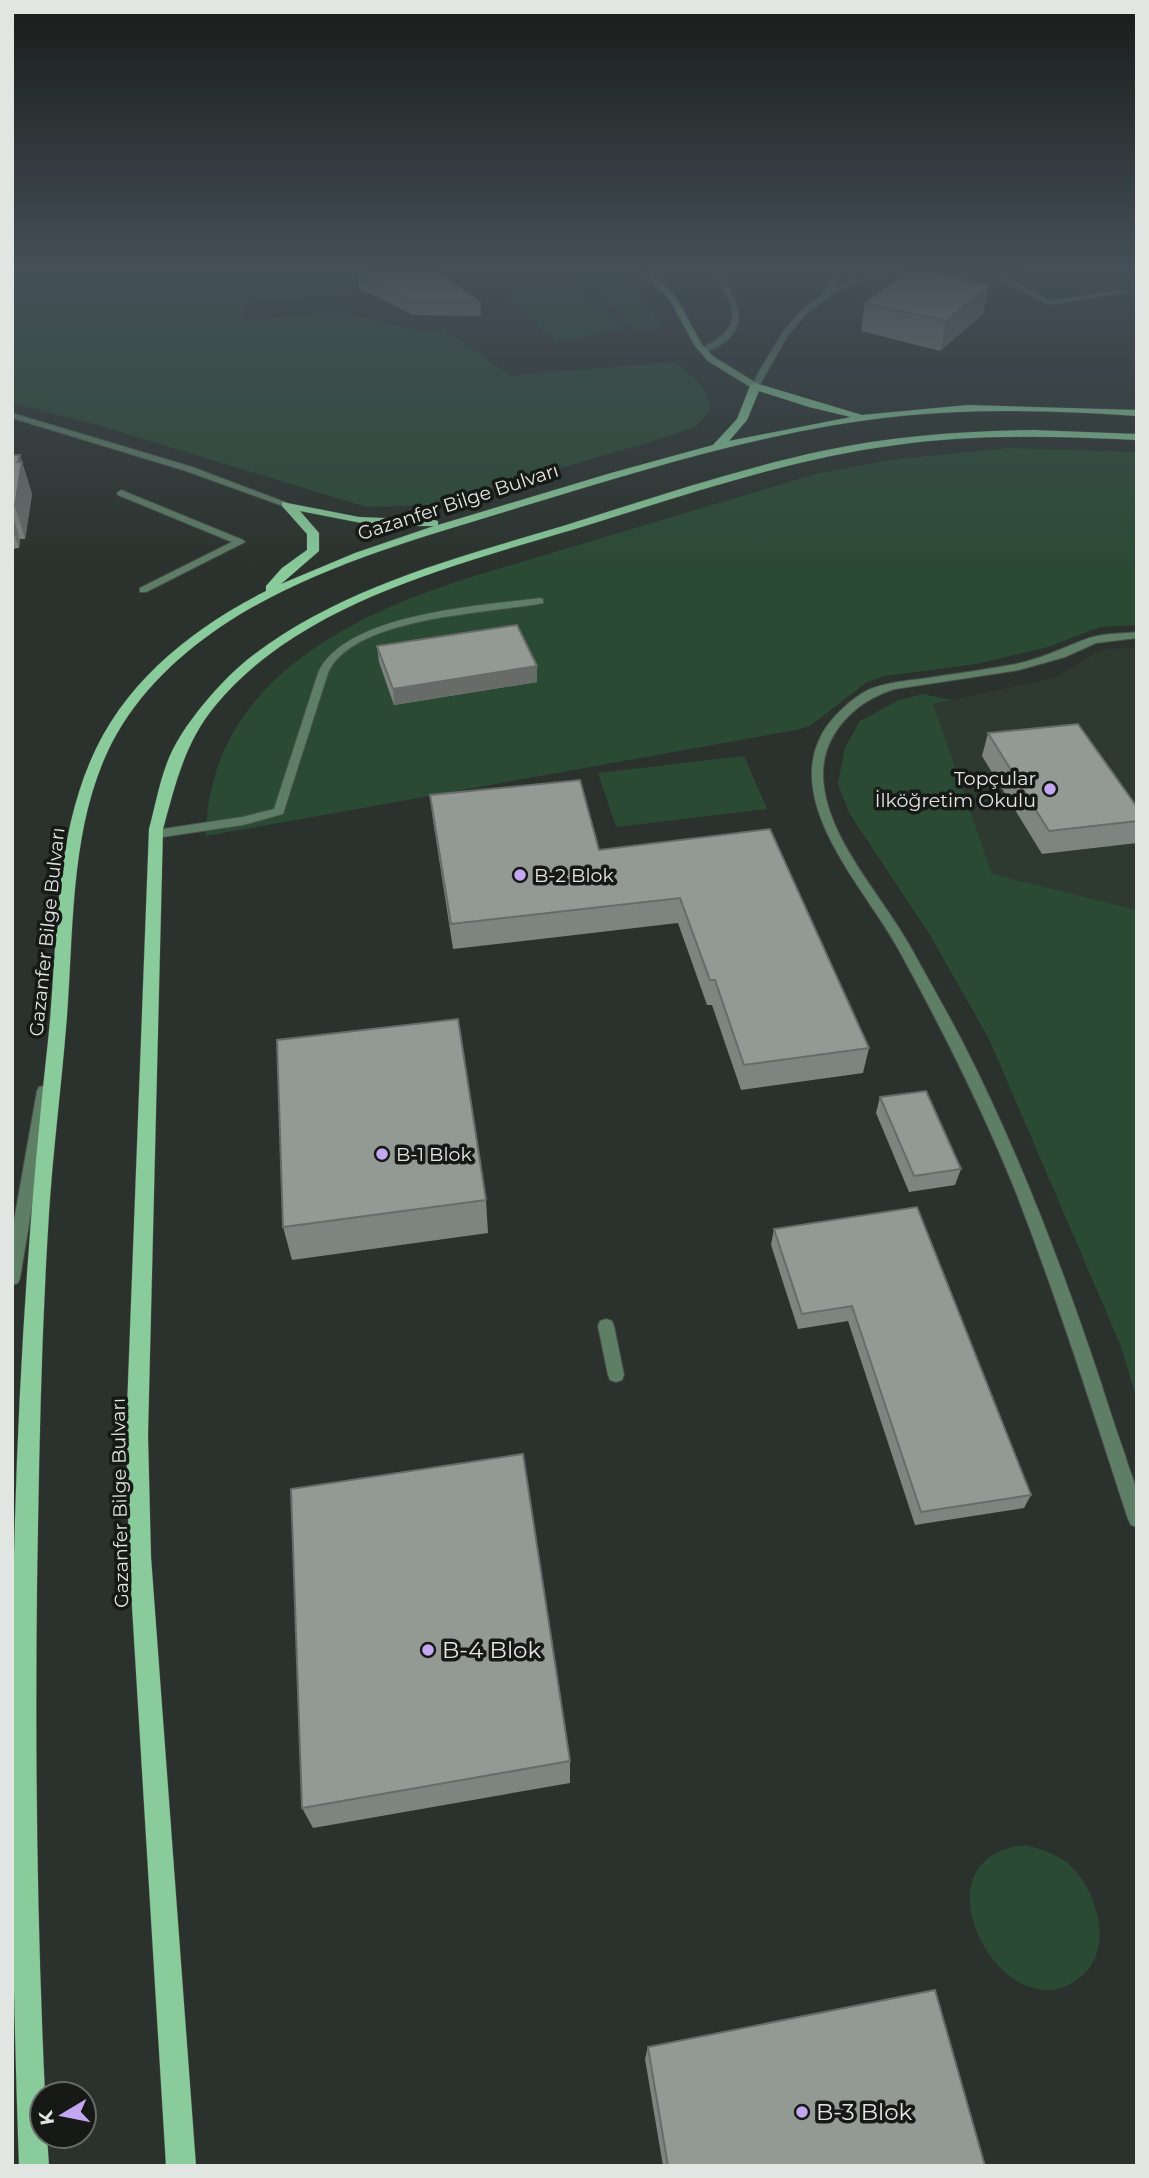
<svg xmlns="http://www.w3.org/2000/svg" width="1149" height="2178" font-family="Montserrat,sans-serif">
  <rect width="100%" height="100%" fill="#2b322d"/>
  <polygon fill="#2e3a30" points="1137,647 1137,910 992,874 932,704 1054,678 1102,649"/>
  <g fill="#2b4a34">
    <path d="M12 266H616L641 292 662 327 635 331 589 285 570 276 489 267H459L366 292 242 304 245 319 338 313 365 317 426 333 443 328 510 376 675 362C692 376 710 388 710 411L696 426 673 435 435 505 366 507 91 423 12 403Z"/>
    <polygon points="573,283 627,328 556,342 504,294"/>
    <path d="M1009 448 1137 452V625L1100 627 1048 647 976 664 885 676 867 682 810 726 796 730 206 836C208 685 345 617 471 577L819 473 898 459Z"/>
    <polygon points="923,694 951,700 933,704 992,874 1137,910 1137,1399 1120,1344 989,1039 930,935 849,813 838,784 845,747 860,721 899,700"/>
    <polygon points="744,756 767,809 616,827 598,773"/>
    <path d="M1026 1845C1040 1849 1053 1853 1065 1861 1096 1885 1115 1946 1083 1975 1008 2044 904 1856 1026 1845Z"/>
  </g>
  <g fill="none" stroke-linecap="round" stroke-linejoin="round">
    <defs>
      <g id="lane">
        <polygon points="990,269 1049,301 1122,290 1126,292 1048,305 988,272"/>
        <polygon points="121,490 243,540 245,542 146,592 140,592 140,588 232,542 118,495 117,493"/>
        <path d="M540 598 543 599V603C490 614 354 616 328 673L283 814 243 825 156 838 150 834 156 830 242 817 274 809 318 673C345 613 482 606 540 598Z"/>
        <polygon points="44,1086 49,1087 51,1091 20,1278 18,1283 12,1285 12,1232 37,1091 39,1087"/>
        <polygon points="606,1319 612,1321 614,1326 624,1375 622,1380 616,1382 610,1380 608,1375 598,1326 600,1321"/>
      </g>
      <g id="street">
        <path d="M707 266H713C741 301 756 334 703 353H700V349C753 324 731 303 707 266Z"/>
        <polygon points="840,266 846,266 835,287 879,269 881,272 1078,266 1075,268 870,277 837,291 807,313 788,335 758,388 752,388 758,373 783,332 802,310 825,292"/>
        <polygon points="12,413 192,467 290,504 283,506 186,471 12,418"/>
        <path d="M1137 632V638L1096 643 1065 657 1019 670 895 689C857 700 822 733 823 776 825 838 883 896 911 948 928 979 946 1010 962 1041 1017 1148 1062 1266 1100 1380 1108 1405 1116 1430 1125 1455 1128 1467 1134 1479 1136 1490 1139 1502 1137 1516 1137 1527L1131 1525 1128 1519C1092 1408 1057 1298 1015 1190 982 1108 942 1029 900 952 869 893 784 807 821 736 830 718 851 699 868 690 884 683 904 681 921 679 952 674 984 670 1016 664 1042 659 1064 647 1089 638 1104 633 1122 634 1137 632Z"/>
      </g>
      <polygon id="secondary" points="637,266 644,266 676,297 702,345 714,357 758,384 758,388 752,388 708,361 695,346 670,300"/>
      <g id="primary">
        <path d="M755 383 862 415 968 405 1137 410V416C1058 411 979 408 901 416 774 429 649 468 527 505 433 534 335 560 249 609 199 638 153 676 122 725 67 813 75 929 66 1028 61 1089 53 1151 49 1213 41 1337 39 1461 37 1585 35 1755 37 1924 45 2094H42V2136H47L49 2166H19C6 1791 6 1414 48 1041 58 948 53 849 90 762 123 683 191 629 266 591V586L282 568 307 550V534L282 506V502L359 517 434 520 438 521V525L611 473 713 445 737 419 750 386ZM759 391 809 407 851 417 729 441 747 420ZM300 511 377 526H434L355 553 281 584 319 551V533Z"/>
        <path d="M1033 430 1137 434V440C1056 436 976 434 896 445 796 458 700 490 604 520 474 561 305 596 215 706 185 742 175 785 163 829L148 1435 151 1557 196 2166H166L129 1557 126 1435 149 829C155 807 159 784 167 763 180 727 222 679 252 656 342 587 456 558 563 526 649 499 734 470 822 451 892 436 962 431 1033 430Z"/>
      </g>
    </defs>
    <use href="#lane" stroke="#484f4a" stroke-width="2"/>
    <use href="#street" stroke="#484f4a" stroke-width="2"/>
    <use href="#secondary" stroke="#484f4a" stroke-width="2"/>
    <use href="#primary" stroke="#484f4a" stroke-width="1"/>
    <use href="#lane" fill="#5e7e66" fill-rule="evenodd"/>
    <use href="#street" fill="#5e7e66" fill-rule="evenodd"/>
    <use href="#secondary" fill="#76aa83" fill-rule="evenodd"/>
    <use href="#primary" fill="#89cb9a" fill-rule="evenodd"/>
  </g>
  <g fill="#7e847f">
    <polygon points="358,274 480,302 481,316 413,315 359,288"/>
    <polygon points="989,285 983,314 940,351 861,331 865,303"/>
    <polygon points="12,455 22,462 32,494 25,539 20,539 19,548 12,549"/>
    <polygon points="377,646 537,666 537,682 394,705 379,662"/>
    <polygon points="988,733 1137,807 1137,843 1042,854 982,756"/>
    <polygon points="430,795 599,850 770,829 869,1048 863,1073 741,1090 712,1005 707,1005 678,923 453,949 433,820"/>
    <polygon points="880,1097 961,1169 955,1185 909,1192 876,1113"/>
    <polygon points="486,1200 488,1233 292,1260 283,1227"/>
    <polygon points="917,1207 1031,1495 1024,1508 915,1525 848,1321 798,1329 771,1245 774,1229"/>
    <polygon points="570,1761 570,1783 313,1828 302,1808"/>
    <polygon points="648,2047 985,2166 663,2166 645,2059"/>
  </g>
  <g fill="#676c68">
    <polygon points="989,285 983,314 940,351 946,321"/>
    <polygon points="20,455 32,494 25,539 15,506"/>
    <polygon points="12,513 20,539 19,548 12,528"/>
    <polygon points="537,666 537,682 394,705 393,689"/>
  </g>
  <g fill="#939a94" stroke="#676c68" stroke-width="2">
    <polygon points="393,266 430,266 480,302 412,302 358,274"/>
    <polygon points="912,268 989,285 946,321 865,303"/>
    <polygon points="12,455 20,455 18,462 22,462 15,506 12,507"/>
    <polygon points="517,625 537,666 393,689 377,646"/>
    <polygon points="1078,724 1137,807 1137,821 1049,831 988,733"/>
    <polygon points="580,780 599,850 770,829 869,1048 744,1065 715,980 710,980 680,898 451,924 430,795"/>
    <polygon points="458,1019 486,1200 283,1227 277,1040"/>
    <polygon points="926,1091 961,1169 914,1176 880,1097"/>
    <polygon points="917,1207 1031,1495 921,1512 852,1306 802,1314 774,1229"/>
    <polygon points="523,1454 570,1761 302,1808 291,1489"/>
    <polygon points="935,1990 985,2166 668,2166 648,2047"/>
  </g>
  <linearGradient id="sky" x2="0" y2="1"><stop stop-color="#181c19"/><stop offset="0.47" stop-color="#444f57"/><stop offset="1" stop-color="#444f57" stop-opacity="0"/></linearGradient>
  <rect width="1149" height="571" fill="url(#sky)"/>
  <g fill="#c4a7f1" stroke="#161916" stroke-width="2.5">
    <circle cx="1050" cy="789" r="7"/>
    <circle cx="520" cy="875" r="7"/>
    <circle cx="382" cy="1154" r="7"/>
    <circle cx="428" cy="1650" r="7"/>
    <circle cx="802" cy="2112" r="7"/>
  </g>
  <g text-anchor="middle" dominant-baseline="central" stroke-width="7" stroke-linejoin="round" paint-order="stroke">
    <g font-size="19" fill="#e1e6e2" stroke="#161916">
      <text transform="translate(458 502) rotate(-18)">Gazanfer Bilge Bulvarı</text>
      <text transform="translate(47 932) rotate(-84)">Gazanfer Bilge Bulvarı</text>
      <text transform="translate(120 1503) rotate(-91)">Gazanfer Bilge Bulvarı</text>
    </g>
    <g font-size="19" fill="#e1e6e2" stroke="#161916" text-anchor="start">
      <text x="1036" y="778" text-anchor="end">Topçular<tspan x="1036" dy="22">İlköğretim Okulu</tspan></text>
      <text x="534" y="875">B-2 Blok</text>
      <text x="396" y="1154">B-1 Blok</text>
    </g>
    <g font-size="23" fill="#e1e6e2" stroke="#161916" text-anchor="start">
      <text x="442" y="1650">B-4 Blok</text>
      <text x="816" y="2112">B-3 Blok</text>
    </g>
  </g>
  <rect width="1149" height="2178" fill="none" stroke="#e1e6e2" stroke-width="28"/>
  <g transform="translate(63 2115) rotate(260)"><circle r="33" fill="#161916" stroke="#676b68" stroke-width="2"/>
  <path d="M0-5L12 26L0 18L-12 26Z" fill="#c4a7f1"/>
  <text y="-10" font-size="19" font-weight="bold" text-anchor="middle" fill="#e1e6e2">K</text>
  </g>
</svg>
